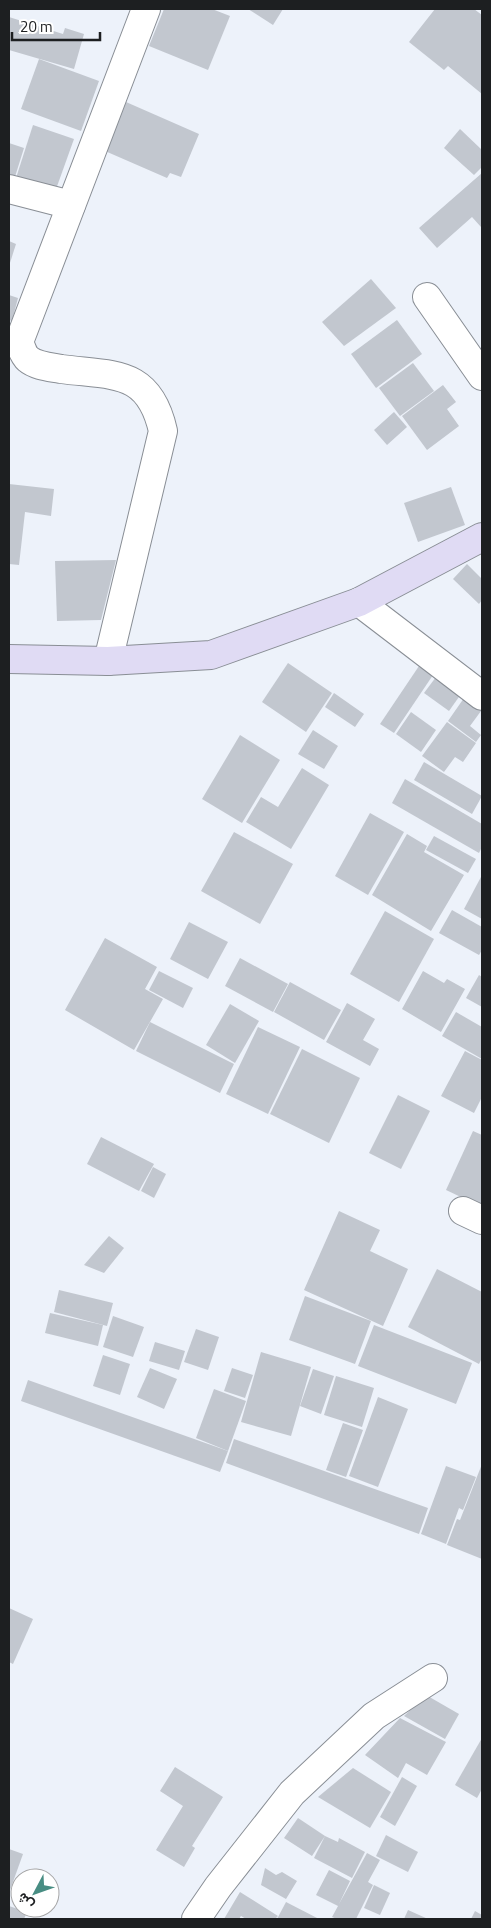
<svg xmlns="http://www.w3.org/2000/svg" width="491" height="1928" font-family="'Titillium Web',Vazirmatn,sans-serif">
  <rect width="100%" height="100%" fill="#edf2fa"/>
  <g fill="#c2c7cf">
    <polygon points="164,9 212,9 230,16 208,70 149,46"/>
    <polygon points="248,9 283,9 273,25"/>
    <polygon points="435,9 474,9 482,15 482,94 448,66 444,70 409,42"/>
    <polygon points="9,17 63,34 65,28 84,34 74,69 9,50"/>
    <polygon points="39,59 99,81 81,131 21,109"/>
    <polygon points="126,102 199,134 181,177 170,173 167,178 105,151"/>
    <polygon points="33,125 74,139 55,192 16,178"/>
    <polygon points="460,129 482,150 482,167 474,175 444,148"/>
    <polygon points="9,143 24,148 14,180 9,178"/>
    <polygon points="482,173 482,226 481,227 472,217 437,248 419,228"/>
    <polygon points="9,241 16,244 9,266"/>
    <polygon points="371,279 396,308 344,346 322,322"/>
    <polygon points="9,295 18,298 12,321 9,320"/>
    <polygon points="397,320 422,354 376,388 351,354"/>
    <polygon points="413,363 434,391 400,416 379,388"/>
    <polygon points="443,385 456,402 447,409 459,426 427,450 402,416"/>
    <polygon points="394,412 407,427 387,445 374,430"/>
    <polygon points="9,484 54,489 51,516 25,512 19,565 9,564"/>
    <polygon points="451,487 465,525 418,542 404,503"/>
    <polygon points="116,560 101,620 57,621 55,561"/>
    <polygon points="467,564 482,579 482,600 479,604 453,579"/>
    <polygon points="288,663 332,693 306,732 262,702"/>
    <polygon points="419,666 433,675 394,733 380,724"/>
    <polygon points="436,677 461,694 449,711 424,693"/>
    <polygon points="334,693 364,714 355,727 325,707"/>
    <polygon points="464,698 481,711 470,726 481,735 476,742 448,721"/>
    <polygon points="411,712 436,730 421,752 396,734"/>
    <polygon points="447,722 476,743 463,762 455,757 444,772 422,756"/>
    <polygon points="313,730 338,746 324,769 298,754"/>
    <polygon points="240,735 280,760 242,823 202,799"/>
    <polygon points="424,762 482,796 472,814 414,780"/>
    <polygon points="302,768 329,785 291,849 246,822 261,797 278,807"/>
    <polygon points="405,779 482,824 482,847 479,853 392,803"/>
    <polygon points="370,813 404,832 368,895 335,876"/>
    <polygon points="234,832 293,864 260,924 201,891"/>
    <polygon points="407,834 427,846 424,852 464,875 431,931 372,895"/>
    <polygon points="434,836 476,859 468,873 426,850"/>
    <polygon points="482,875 482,919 464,909"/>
    <polygon points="452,910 482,927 482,950 479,955 439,933"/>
    <polygon points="385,911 434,939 399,1002 350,974"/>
    <polygon points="189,922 228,942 208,979 170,959"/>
    <polygon points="105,938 157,967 145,989 163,999 134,1050 65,1010"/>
    <polygon points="240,958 288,984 273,1012 225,986"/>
    <polygon points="159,971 193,988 183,1008 149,990"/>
    <polygon points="423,971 444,983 447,979 465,989 441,1032 402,1009"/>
    <polygon points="479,975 482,977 482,1007 466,998"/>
    <polygon points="290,982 341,1010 324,1040 274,1012"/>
    <polygon points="347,1003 375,1019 363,1040 379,1049 370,1066 326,1042"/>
    <polygon points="230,1004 259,1021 235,1063 206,1045"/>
    <polygon points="456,1012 482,1027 482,1059 442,1036"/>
    <polygon points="150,1022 234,1064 220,1093 136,1051"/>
    <polygon points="258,1027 300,1047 268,1114 226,1094"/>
    <polygon points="302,1049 360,1078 329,1143 270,1114"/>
    <polygon points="465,1051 482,1060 482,1097 474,1113 441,1096"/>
    <polygon points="398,1095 430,1111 401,1169 369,1153"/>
    <polygon points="473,1131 482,1135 482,1207 446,1190"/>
    <polygon points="101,1137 154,1164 139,1191 87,1164"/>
    <polygon points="153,1167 166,1174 154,1198 141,1191"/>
    <polygon points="339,1211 380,1230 370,1251 408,1269 383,1326 304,1290"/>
    <polygon points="109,1236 124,1248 104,1273 84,1265"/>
    <polygon points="437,1269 482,1292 482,1358 479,1364 408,1327"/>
    <polygon points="59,1290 113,1303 107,1326 54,1312"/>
    <polygon points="305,1296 371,1321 355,1364 289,1340"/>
    <polygon points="50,1313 103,1325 98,1346 45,1333"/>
    <polygon points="113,1316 144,1327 133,1357 103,1347"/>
    <polygon points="374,1325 472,1363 456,1404 358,1366"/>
    <polygon points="196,1329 219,1337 208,1370 184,1362"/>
    <polygon points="155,1342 185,1351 179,1370 149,1361"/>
    <polygon points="261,1352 311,1367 291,1436 241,1422"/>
    <polygon points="103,1355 130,1364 120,1395 93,1386"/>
    <polygon points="150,1368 177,1379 164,1409 137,1397"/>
    <polygon points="232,1368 253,1375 245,1398 224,1391"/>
    <polygon points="313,1369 334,1376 321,1414 300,1406"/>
    <polygon points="336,1376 374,1388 362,1427 324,1415"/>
    <polygon points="28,1380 228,1451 220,1472 21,1401"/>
    <polygon points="214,1389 246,1401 228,1451 196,1438"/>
    <polygon points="378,1397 408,1409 378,1487 349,1476"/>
    <polygon points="343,1423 363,1430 346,1477 326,1470"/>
    <polygon points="234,1439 428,1508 419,1534 226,1463"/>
    <polygon points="482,1464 482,1559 447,1545 457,1519 460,1520"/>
    <polygon points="446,1466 476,1477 463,1510 459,1508 446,1544 421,1534"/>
    <polygon points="9,1608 33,1619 13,1664 9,1662"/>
    <polygon points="426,1695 459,1714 445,1739 404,1716"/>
    <polygon points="400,1718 446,1742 427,1775 406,1763 398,1778 365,1755"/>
    <polygon points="482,1738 482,1789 477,1798 455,1785"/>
    <polygon points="175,1767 223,1797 192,1846 195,1848 184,1867 156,1850 183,1806 160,1791"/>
    <polygon points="353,1768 391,1792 370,1828 318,1797"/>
    <polygon points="402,1777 417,1786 395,1826 380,1817"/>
    <polygon points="298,1818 325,1836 338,1842 339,1838 365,1852 352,1878 314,1858 325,1836 312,1856 284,1838"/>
    <polygon points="386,1835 418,1852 408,1872 376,1856"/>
    <polygon points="9,1849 23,1854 9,1893"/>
    <polygon points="367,1853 380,1860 368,1882 373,1885 356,1919 337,1919 332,1917 338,1906 316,1895 329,1870 350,1881 339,1904"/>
    <polygon points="265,1868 276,1875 282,1872 297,1881 286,1899 261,1885"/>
    <polygon points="374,1885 390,1893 380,1915 364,1908"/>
    <polygon points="240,1892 278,1916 275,1919 246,1919 241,1916 239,1919 224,1919"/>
    <polygon points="286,1902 319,1919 277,1919"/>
    <polygon points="9,1906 27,1912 24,1919 9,1919"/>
    <polygon points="408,1910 428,1919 404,1919"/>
    <polygon points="475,1911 482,1915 482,1919 471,1919"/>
  </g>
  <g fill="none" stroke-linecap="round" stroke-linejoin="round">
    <defs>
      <g id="street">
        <polyline points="9,189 71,205"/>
        <polyline points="427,297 482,376"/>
        <polyline points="359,602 482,696"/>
        <path d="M108 661 163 431C149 369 114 376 61 369 51 367 36 366 28 359 24 356 21 347 19 342L146 9"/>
        <polyline points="463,1211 482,1220"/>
        <polyline points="196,1919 218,1887 292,1793 374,1716 433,1678"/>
      </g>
      <polyline id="secondary" points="9,659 108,661 211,655 359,602 482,537"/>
    </defs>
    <use href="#street" stroke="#898e95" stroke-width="30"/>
    <use href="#secondary" stroke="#898e95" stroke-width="30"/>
    <use href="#street" stroke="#fff" stroke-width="28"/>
    <use href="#secondary" stroke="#e0dbf4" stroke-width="28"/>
  </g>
  <rect width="491" height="1928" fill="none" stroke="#1d1f21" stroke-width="20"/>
  <g transform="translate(35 1893) rotate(229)"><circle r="24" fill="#ffffff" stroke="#a5a5a6"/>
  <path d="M0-4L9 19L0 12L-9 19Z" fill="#488d83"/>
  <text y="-8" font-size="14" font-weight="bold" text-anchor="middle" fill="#1d1f21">ش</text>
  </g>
  <path d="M12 32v8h88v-8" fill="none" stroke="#1d1f21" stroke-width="2.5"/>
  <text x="20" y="32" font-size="15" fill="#1d1f21" stroke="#ffffff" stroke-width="4" paint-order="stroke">20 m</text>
</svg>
